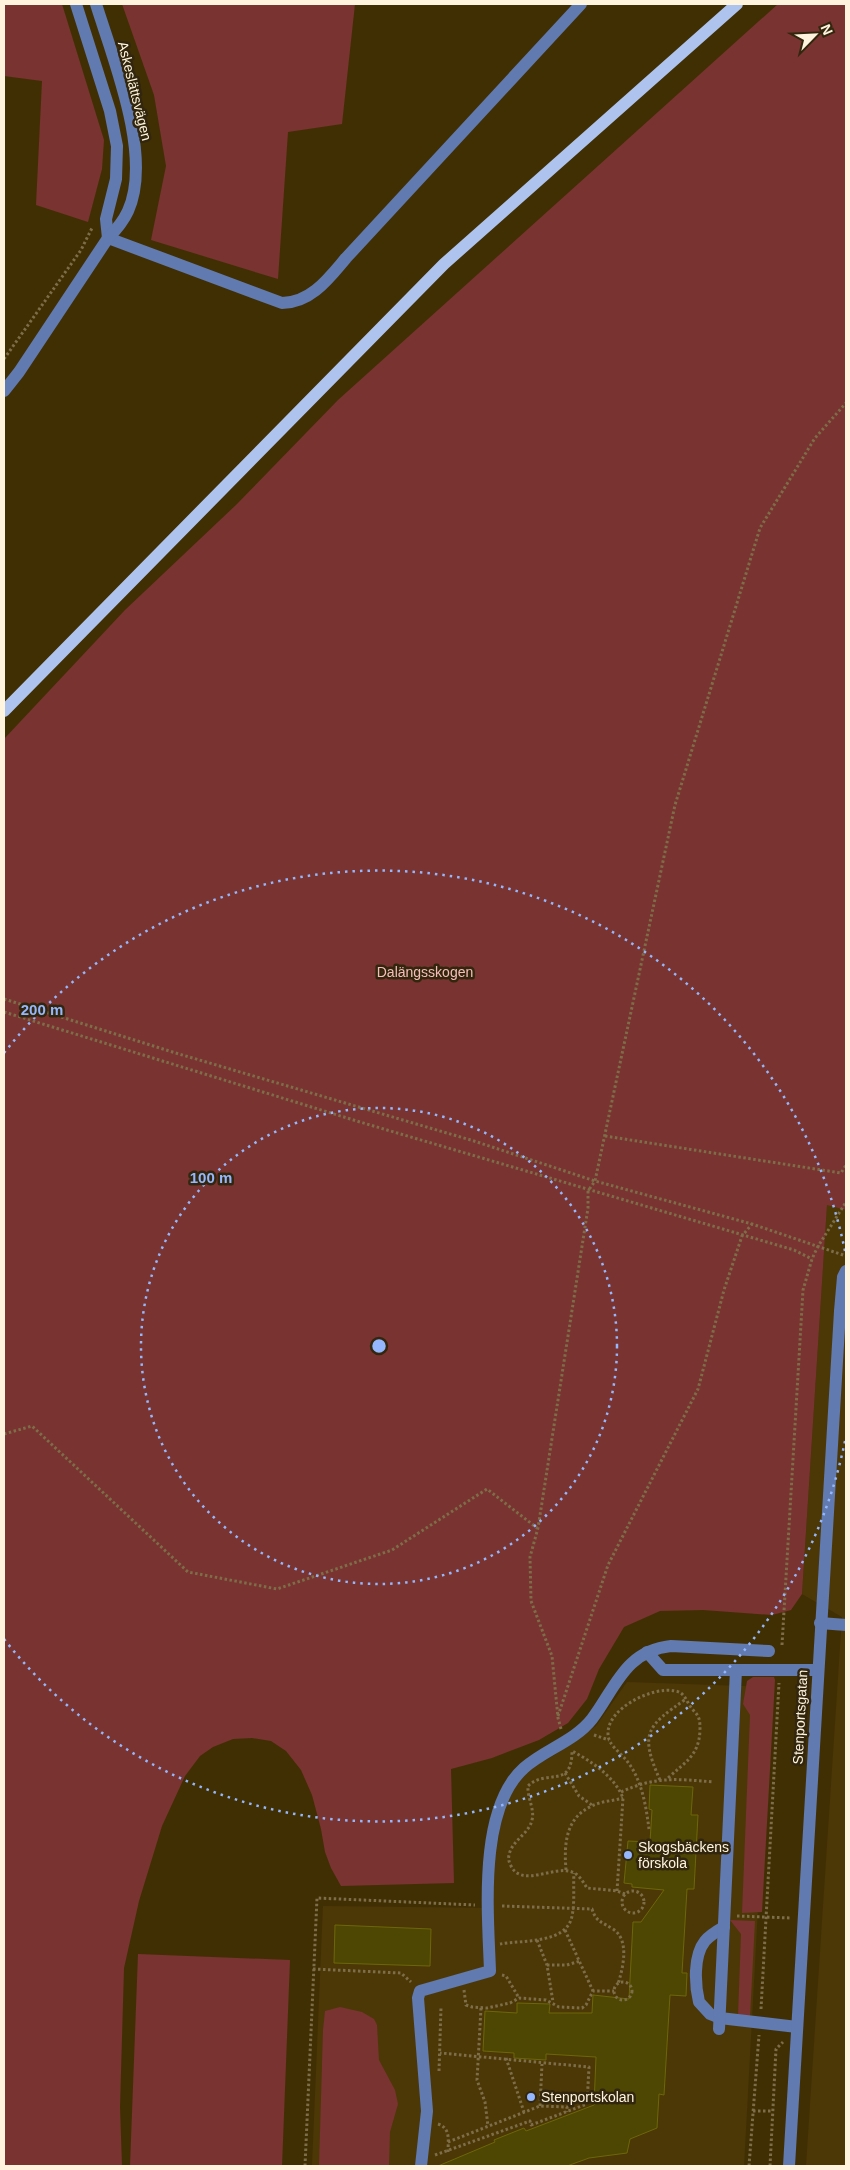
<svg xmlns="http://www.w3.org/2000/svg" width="850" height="2170" font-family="Helvetica,sans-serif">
  <rect width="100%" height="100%" fill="#412f04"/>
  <g fill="#4c3806">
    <polygon points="827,1204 846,1210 846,2166 806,2166 842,1617 802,1594"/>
    <polygon points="627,1682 770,1687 744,2166 312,2166 323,1906 493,1908 493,1871 503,1810 514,1784 529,1769 553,1756 596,1726"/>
  </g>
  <g fill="#793330">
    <polygon points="4,4 62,4 104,140 102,169 88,222 36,205 42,81 4,76"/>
    <polygon points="122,4 355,4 342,124 288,132 278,279 151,240 166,166 154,95"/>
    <polygon points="778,4 846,4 846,1210 827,1205 802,1594 791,1610 772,1615 703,1610 660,1611 624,1627 599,1669 587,1699 568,1723 539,1740 492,1758 451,1769 454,1883 341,1886 331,1868 325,1852 321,1829 312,1795 301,1770 286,1751 271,1741 252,1738 233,1739 213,1747 200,1756 185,1776 162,1826 139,1901 124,1968 120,2107 122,2166 4,2166 4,739 125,610 237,504 338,400"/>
    <polygon points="753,1677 774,1677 775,1680 762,1912 742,1913 750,1715 743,1704 747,1681"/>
    <polygon points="730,1920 755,1921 750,2017 738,2016 741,1934"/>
    <polygon points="138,1954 290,1960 282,2166 130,2166"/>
    <polygon points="340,2007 362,2012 374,2019 377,2025 379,2060 395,2090 398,2104 390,2132 389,2166 319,2166 323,2030 325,2011"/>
  </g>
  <g fill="#4d4703" stroke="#6e6709">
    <polygon points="650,1785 693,1787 691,1815 698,1815 694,1889 687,1889 682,1973 687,1973 686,1996 670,1995 664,2095 659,2094 657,2128 630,2139 627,2153 589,2158 567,2166 438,2166 495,2142 494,2140 524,2128 526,2131 594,2105 596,2057 546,2054 546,2060 514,2058 514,2053 483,2051 485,2011 517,2013 517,2003 550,2004 549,2013 592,2013 593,1995 629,1999 633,1922 641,1922 664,1890 632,1887 632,1884 624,1883 628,1841 650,1842 652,1810 649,1809"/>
    <polygon points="335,1925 431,1929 430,1966 334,1963"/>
  </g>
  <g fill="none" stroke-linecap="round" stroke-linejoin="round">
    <g stroke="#7d6d48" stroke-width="3" stroke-dasharray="2.5 2.5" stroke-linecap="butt">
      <polyline points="4,359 81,250 92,228"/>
      <polyline points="4,999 179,1054 474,1141 595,1181 752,1224 846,1256"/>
      <polyline points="4,1012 360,1122 794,1250 812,1259"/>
      <polyline points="605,1136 841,1173 846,1165"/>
      <polyline points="4,1434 32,1426 188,1572 277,1589 392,1550 487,1489 537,1528"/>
      <polyline points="782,1645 803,1290 812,1259 817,1248 846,1202"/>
      <polyline points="558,1716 608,1565 698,1389 724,1290 742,1236 752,1224"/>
      <polyline points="561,1729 558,1718 552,1656 531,1601 530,1557 538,1528 588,1208 588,1191 595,1181 675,805 760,528 815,438 846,403"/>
      <polyline points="594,1735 609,1740"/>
      <polyline points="565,1773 579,1796 592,1805"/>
      <path d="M660 1780C639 1733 647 1726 686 1699"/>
      <path d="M621 1792C656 1776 677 1779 714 1782"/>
      <path d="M649 1829C646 1806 642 1780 627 1761 621 1753 608 1745 608 1734 607 1708 653 1686 675 1691 684 1692 686 1700 690 1706 693 1711 698 1714 699 1719 700 1722 700 1726 700 1730 699 1756 685 1762 668 1778"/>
      <path d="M566 1870C564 1845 565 1818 592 1806 601 1801 613 1801 623 1798"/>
      <path d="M617 1891 623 1798C615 1777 591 1761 572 1751 572 1790 546 1768 528 1786 527 1797 535 1810 532 1820 529 1834 512 1840 509 1855 508 1859 509 1862 511 1866 522 1888 554 1865 572 1872 579 1874 583 1882 587 1888L617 1891 625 1894"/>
      <circle cx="633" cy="1902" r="11"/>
      <path d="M502 1906 592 1909C596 1922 602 1922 613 1929 630 1940 623 1968 618 1984"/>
      <polyline points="737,1916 791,1918"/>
      <polyline points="565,1930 593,1991"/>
      <polyline points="537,1940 547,1965 553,2002"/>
      <path d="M500 1944C522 1940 567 1944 572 1916 575 1902 573 1887 574 1873"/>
      <polyline points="547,1965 567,1965 580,1961"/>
      <polyline points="313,1969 401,1973 411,1982"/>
      <polyline points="502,1975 506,1976 519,1998"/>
      <circle cx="623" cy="1991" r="9"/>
      <polyline points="464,1990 466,2005 472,2007 487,2008 510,2003 519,1998 546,2000 559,2007 582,2008 586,2005 593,1991 614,1991"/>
      <polyline points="481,2008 477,2080 485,2102 488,2126"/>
      <polyline points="761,2009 779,1683"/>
      <polyline points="506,2058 524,2112"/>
      <polyline points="439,2071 441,2007"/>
      <polyline points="540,2106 542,2064"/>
      <polyline points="753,2111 773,2111"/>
      <path d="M438 2124C451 2128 448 2141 448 2152"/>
      <polyline points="448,2142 540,2106 567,2107 567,2112"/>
      <polyline points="435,2155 530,2121 531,2125 587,2104 589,2067 440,2053"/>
      <polyline points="305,2166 317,1898 475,1905"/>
      <polyline points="749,2166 759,2035"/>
      <polyline points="770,2166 776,2049 783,2042"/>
    </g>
    <g stroke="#617ab0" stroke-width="12">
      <polyline points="76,4 110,111 117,146 116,179 106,219 108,238"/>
      <path d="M108 238 282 303C311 303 329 278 346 258L581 4"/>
      <path d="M4 391 19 372 108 238C116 230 123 222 128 211 153 156 113 59 96 4"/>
      <polyline points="820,1623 846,1625"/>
      <polyline points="647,1652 663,1670 818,1670"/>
      <path d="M724 1927C717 1931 710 1935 705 1941 693 1956 695 1985 699 2002L710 2014 720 2018 797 2027"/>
      <polyline points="719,2029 736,1670"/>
      <path d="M421 2166 427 2111 418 1998 420 1991 490 1971C488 1913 478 1809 524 1768 544 1750 575 1741 592 1719 616 1687 625 1651 671 1646L769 1651"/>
      <polyline points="789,2166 840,1311 843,1277 846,1271"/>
    </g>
    <polyline stroke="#aec4ef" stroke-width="12" points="4,711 444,264 737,4"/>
  </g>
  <g fill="none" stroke="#95b7fd" stroke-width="2.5" stroke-dasharray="2.5 5">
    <circle cx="379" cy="1346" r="238"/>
    <path d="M845 1441A476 476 0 0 1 4 1639M4 1053A476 476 0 0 1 845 1251"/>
  </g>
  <g fill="#95b7fd" stroke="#32260e" stroke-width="2">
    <circle cx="628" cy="1855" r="5"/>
    <circle cx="531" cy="2097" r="5"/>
  </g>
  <g text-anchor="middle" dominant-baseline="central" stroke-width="5" stroke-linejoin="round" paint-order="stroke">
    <g font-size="14" fill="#fff4de" stroke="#32260e">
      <text transform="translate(135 91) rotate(76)">Askeslättsvägen</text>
      <text transform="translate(800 1717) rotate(-87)">Stenportsgatan</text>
    </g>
    <g font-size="14" fill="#f7beb9" stroke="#32260e">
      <text x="425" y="972">Dalängsskogen</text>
    </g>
    <g font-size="14" fill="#fff4de" stroke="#32260e" text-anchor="start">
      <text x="638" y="1847">Skogsbäckens<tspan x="638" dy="16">förskola</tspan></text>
      <text x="541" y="2097">Stenportskolan</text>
    </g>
  </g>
  <circle cx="379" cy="1346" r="8" fill="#95b7fd" stroke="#32260e" stroke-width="2.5"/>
  <g font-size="15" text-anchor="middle" font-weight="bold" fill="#95b7fd" stroke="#32260e" stroke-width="5" stroke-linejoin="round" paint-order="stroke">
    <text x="42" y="1015">200 m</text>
    <text x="211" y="1183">100 m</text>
  </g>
  <rect width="850" height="2170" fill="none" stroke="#fff4de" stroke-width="10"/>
  <g transform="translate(815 35) rotate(66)" stroke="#32260e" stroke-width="4" paint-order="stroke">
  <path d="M0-4L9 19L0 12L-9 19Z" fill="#fff4de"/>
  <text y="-8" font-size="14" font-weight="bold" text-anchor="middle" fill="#fff4de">N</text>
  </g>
</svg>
